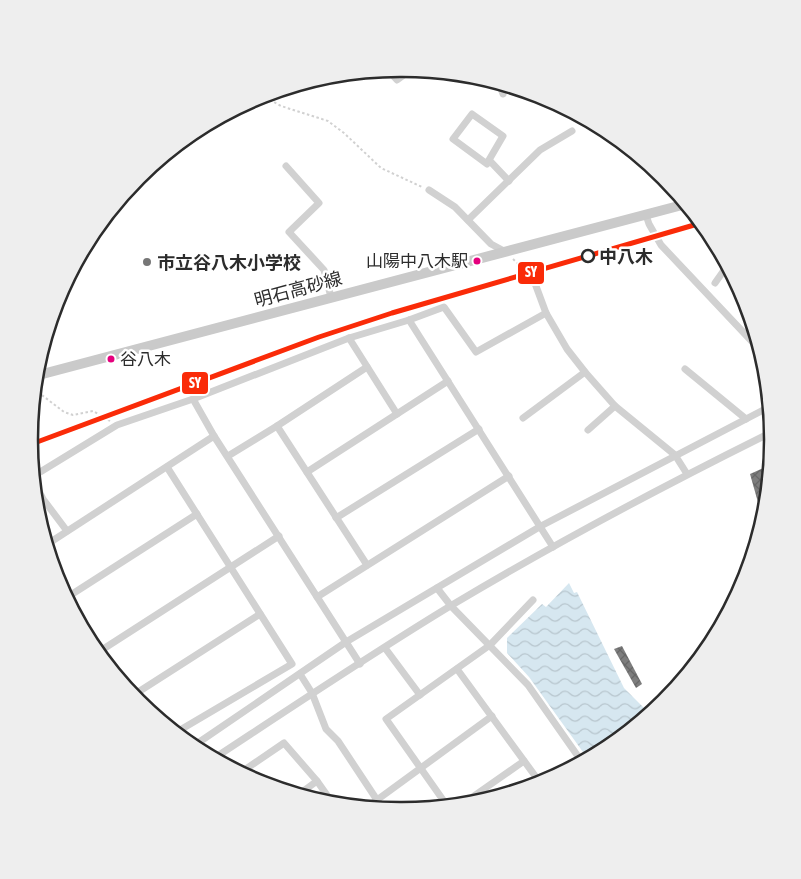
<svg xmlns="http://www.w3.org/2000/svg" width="801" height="879" font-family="'Asap Condensed','Noto Sans JP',sans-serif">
  <defs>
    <pattern id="water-waves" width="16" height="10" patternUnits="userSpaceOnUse" patternTransform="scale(1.25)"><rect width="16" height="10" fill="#d6e7f0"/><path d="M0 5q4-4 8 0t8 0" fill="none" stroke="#b8c6ce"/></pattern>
    <pattern id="building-cross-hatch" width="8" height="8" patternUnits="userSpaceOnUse" patternTransform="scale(1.25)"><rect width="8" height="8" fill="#7d7d7d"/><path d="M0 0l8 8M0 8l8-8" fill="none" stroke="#676767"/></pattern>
  </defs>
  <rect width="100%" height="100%" fill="#fff"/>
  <polygon fill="url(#water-waves)" points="569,583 574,593 577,592 624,688 650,714 607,749 588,759 529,677 507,653 507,638 542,604 546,607"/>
  <g fill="url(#building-cross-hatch)">
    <polygon points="770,465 765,512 763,520 750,474"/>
    <polygon points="622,646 642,684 636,688 614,649"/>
  </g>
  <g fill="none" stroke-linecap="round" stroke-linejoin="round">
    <g stroke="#d1d1d1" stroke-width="2" stroke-dasharray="2.5 2.5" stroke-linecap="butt">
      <polyline points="261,95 281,106 328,121 344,133 381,168 422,187"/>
      <polyline points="513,259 528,273"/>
      <polyline points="34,389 64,412 73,415 93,411 110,421"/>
    </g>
    <g stroke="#d1d1d1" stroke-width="7">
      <polyline points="387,69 397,80 412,69"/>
      <polyline points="416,69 419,74"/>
      <polyline points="499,83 503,94"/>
      <polyline points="489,160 503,136 472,114 453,139 487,164 489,160 509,181"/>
      <polyline points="286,166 319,203 289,232 324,270 331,297"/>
      <polyline points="429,190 455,207 491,244 504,251"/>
      <polyline points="646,215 649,224 661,245 760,350"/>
      <polyline points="468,220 540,150 572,131"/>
      <polyline points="533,278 546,313 567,349 585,372 615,406 675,455 687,474"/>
      <polyline points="715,283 727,266"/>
      <polyline points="409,320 553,547"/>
      <polyline points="349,338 397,414"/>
      <polyline points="685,369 746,419"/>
      <polyline points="193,399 214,436 360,664"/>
      <polyline points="523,418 585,372"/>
      <polyline points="277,426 367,565"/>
      <polyline points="588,430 615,406"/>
      <polyline points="228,456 277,426 367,367"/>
      <polyline points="167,467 292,664 175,733"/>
      <polyline points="307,472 448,381"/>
      <polyline points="32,477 117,425 193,399 349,338 409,320 444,307 476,352 546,313"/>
      <polyline points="33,479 43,499 67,531"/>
      <polyline points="336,518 479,429"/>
      <polyline points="46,545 214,436"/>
      <polyline points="437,588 451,606 528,685 582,762"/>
      <polyline points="317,597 509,476"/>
      <polyline points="66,598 197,514"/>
      <polyline points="385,648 420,695"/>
      <polyline points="97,653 279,536"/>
      <polyline points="457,669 541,784"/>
      <polyline points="300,674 312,693 326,729 338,741 377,800"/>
      <polyline points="132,696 260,614"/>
      <polyline points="192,747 346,642 541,526 769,407"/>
      <path d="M213 759C292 707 371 654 452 605 556 543 663 486 772 432"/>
      <polyline points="240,773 284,743 317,781 334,805"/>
      <polyline points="298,795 317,781"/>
      <polyline points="461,805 524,761"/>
      <polyline points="448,807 386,719 490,645 533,600"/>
      <polyline points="366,808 492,716"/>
    </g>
    <polyline stroke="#cacaca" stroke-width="10" points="35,376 686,204"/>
    <defs>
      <polyline id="rail-1" points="29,445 319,337 392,313 701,223"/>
    </defs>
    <use href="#rail-1" stroke="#fff" stroke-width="9"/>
    <use href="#rail-1" stroke="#fa2b08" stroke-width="5"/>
  </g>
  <circle fill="#fff" stroke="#2c2c2c" stroke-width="2.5" cx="588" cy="256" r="6"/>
  <g fill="#e5007d" stroke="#fff" stroke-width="2">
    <circle cx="477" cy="261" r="4.5"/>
    <circle cx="111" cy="359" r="4.5"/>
  </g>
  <circle fill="#767676" stroke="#fff" stroke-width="2" cx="147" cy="262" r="5"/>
  <g text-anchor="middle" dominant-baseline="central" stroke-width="5" stroke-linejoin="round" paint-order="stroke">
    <g font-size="17" fill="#2c2c2c" stroke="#fff" text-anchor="end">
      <text x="468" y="261">山陽中八木駅</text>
      <text x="120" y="359" text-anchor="start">谷八木</text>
    </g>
    <g font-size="18" font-weight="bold" fill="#2c2c2c" stroke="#fff" text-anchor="start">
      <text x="599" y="256">中八木</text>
    </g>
    <g font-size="18" font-weight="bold" fill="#2c2c2c" stroke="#fff" text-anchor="start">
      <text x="157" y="262">市立谷八木小学校</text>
    </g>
    <g font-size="18" fill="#2c2c2c" stroke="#fff">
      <text transform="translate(298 289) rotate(-15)">明石高砂線</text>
    </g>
  </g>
  <path d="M0 0H801V879H0ZM400 77H402A362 362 0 0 1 764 439V440A362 362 0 0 1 402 802H400A362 362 0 0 1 38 440V439A362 362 0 0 1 400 77Z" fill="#eee" fill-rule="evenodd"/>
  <path fill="none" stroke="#2c2c2c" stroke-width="2.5" d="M400 77H402A362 362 0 0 1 764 439V440A362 362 0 0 1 402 802H400A362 362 0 0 1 38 440V439A362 362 0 0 1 400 77Z"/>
  <g stroke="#fff" stroke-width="2">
    <rect x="517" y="261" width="28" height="24" rx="5" fill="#fa2b08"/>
    <rect x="181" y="371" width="28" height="24" rx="5" fill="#fa2b08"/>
  </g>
  <g font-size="14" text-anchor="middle" font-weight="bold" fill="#fff">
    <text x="531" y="277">SY</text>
    <text x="195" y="388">SY</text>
  </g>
</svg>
